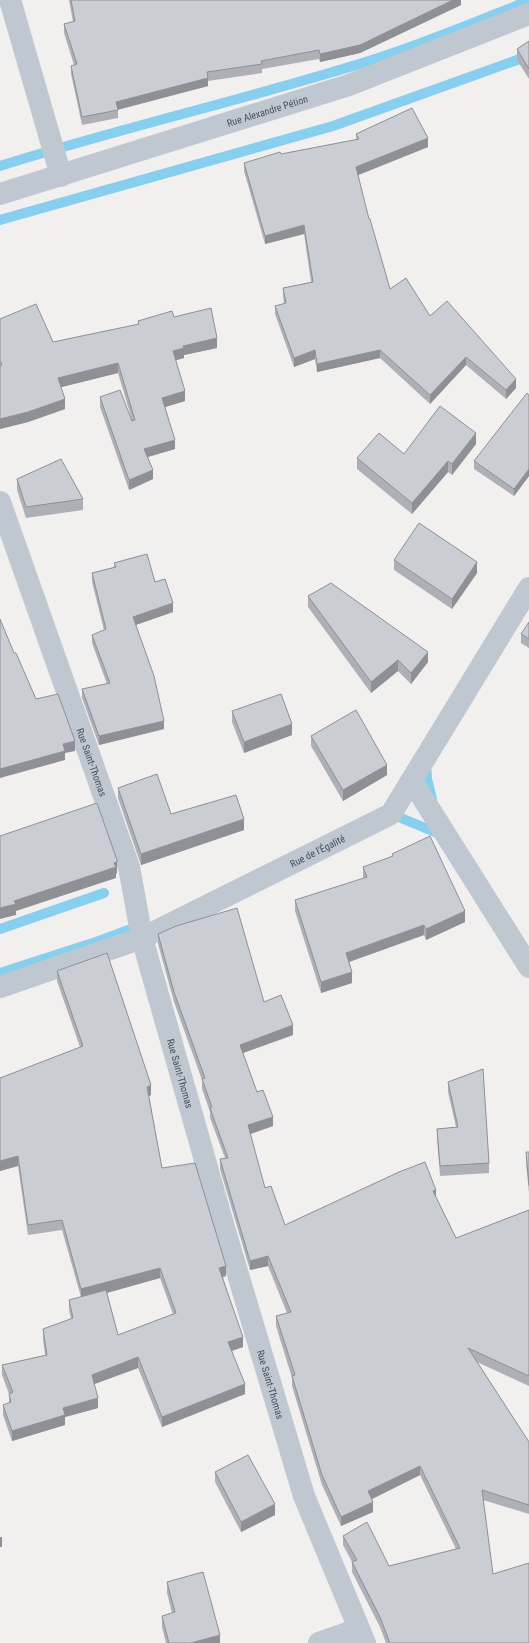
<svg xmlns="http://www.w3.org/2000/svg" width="529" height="1643" font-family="'Roboto Condensed',sans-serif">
  <rect width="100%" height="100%" fill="#f2efef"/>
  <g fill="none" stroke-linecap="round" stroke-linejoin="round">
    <g stroke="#87ceef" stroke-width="10">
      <path d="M0 166C123 127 249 99 372 60 419 45 465 26 511 8L529 0"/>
      <polyline points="0,220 333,126 517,60 529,54"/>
      <polyline points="426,764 427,779 432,799"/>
      <polyline points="389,813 442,835"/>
      <polyline points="0,929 104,893"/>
      <polyline points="0,973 99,941 142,925"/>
    </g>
    <g stroke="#bfc7d1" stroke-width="22">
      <polyline points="10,0 61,176"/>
      <path id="s1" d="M0 194 349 85 529 14"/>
      <path id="s2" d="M0 502 129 867 142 938 225 1231 304 1496 365 1643"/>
      <polyline points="412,781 529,967"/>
      <path id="s3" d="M0 987 142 938 391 814 529 588"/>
      <polyline points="319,1643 359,1629"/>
    </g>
  </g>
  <g fill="#afb0b7" fill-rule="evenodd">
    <polygon points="69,0 461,0 461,5 360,53 320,62 319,59 262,69 262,73 208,81 208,86 118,110 118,118 82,125 71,74 71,66 74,65 64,33 64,24 73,22"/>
    <polygon points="529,41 529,79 517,60 517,49"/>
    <polygon points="356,134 428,147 357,175 369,219 390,289 430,316 516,388 506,399 466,365 430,404 380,358 317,372 315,359 294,367 275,314 275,306 284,304 283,296 283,288 311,282 304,234 265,244 244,171 244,163 281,154 356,140"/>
    <polygon points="174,317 217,348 184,355 184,358 176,360 185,401 165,407 175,449 148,457 153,479 129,490 100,407 100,397 132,420 118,373 61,387 65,409 28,422 0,429 0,319 53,342 138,325 138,321"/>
    <polygon points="529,395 529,476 514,496 474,469 474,461"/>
    <polygon points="476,444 452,475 448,472 412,514 357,469 357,458 404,454"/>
    <polygon points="17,479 83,499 83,510 26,518 17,490"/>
    <polygon points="394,560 477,573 452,609 394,570"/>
    <polygon points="114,563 155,582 173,612 135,625 164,729 99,745 82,698 82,689 107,684 92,643 92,635 104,630 92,582 92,573 114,567"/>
    <polygon points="308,596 428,662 411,684 398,671 371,693 308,607"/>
    <polygon points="529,622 529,648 521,643 521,634"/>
    <polygon points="232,711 292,735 244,753 232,722"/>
    <polygon points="311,736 387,775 343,801 311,746"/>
    <polygon points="118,788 171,814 244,830 141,865 118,798"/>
    <polygon points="392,854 465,922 426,940 424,935 349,962 352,983 321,993 295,911 295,900 363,879 363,867 392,857"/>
    <polygon points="158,934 264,1002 293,1035 243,1053 257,1092 273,1126 250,1134 265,1188 285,1225 436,1198 456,1238 529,1210 529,1386 477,1362 529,1442 529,1514 483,1500 493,1574 529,1643 386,1643 380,1627 352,1572 352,1562 343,1545 343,1536 389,1566 456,1549 420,1475 372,1499 373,1512 341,1526 322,1485 292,1386 292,1378 276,1326 276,1316 287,1313 268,1266 250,1270 220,1169 220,1159 225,1158 210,1118 210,1112 202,1089 202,1080 174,1002 158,944"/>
    <path d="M57 971 151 1095 149 1096 162 1168 226 1276 223 1277 243 1347 232 1351 245 1394 162 1427 138 1368 94 1384 98 1408 65 1417V1425L12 1441 3 1415V1405L9 1403V1394L2 1375V1365L45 1355 43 1339V1329L71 1319 69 1310V1300L81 1297 62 1230 28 1235 18 1166 0 1171 80 1047 57 981ZM160 1278 173 1314 118 1335 107 1293Z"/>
    <polygon points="448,1082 489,1163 489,1173 440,1176 437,1139 437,1129 456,1127 448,1092"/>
    <polygon points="526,1152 529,1152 529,1194 526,1162"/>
    <polygon points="215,1472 275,1515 241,1532 215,1482"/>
    <polygon points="167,1582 220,1643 166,1643 162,1627 162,1616 172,1613 167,1593"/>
  </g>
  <g fill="#8e9095">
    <polygon points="453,0 461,0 461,5 360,53 320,62 320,54"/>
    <polygon points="208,78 208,86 116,110 116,102"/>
    <polygon points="428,138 428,147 356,176 356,167"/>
    <polygon points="304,225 304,234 265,244 265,236"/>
    <polygon points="217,338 217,348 184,355 184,358 173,361 173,351 183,346"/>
    <polygon points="315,350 315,359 294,367 294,358"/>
    <polygon points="380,350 380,358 317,372 317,364"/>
    <polygon points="466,357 466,365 430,404 430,395"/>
    <polygon points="118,363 118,373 58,388 58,378"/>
    <polygon points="516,379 516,388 506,399 506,390"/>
    <polygon points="185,391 185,401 162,408 162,398"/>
    <polygon points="65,399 65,409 28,422 0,429 0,419"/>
    <polygon points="476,433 476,444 452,475 452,464"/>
    <polygon points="175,440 175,449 144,458 144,449"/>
    <polygon points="448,461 448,472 412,514 412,503"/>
    <polygon points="529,469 529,476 514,496 514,489"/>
    <polygon points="153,470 153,479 129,490 129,480"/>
    <polygon points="477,562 477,573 452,609 452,599"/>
    <polygon points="173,603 173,612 133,626 133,617"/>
    <polygon points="428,652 428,662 411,684 411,673"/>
    <polygon points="398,660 398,671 371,693 371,682"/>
    <polygon points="164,721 164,729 99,745 99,736"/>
    <polygon points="292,724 292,735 244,753 244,742"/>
    <polygon points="75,741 75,751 65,753 65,760 0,778 0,769 63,744"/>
    <polygon points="387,765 387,775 343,801 343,790"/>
    <polygon points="244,819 244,830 141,865 141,854"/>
    <polygon points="117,862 117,873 116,874 116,878 16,911 16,915 0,919 0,908 14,901"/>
    <polygon points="465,911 465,922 426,940 426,929"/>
    <polygon points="424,925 424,935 346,963 346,953"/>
    <polygon points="352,972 352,983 321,993 321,982"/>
    <polygon points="293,1025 293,1035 240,1054 240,1045"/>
    <polygon points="151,1085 151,1095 147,1097 147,1087"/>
    <polygon points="273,1117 273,1126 248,1135 248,1125"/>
    <polygon points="18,1156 18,1166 0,1171 0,1161"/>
    <polygon points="436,1190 436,1200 433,1191"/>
    <polygon points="268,1256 268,1266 250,1270 250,1261"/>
    <polygon points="226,1266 226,1276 219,1278 219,1268"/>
    <polygon points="160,1268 160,1278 81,1300 81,1289"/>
    <polygon points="243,1337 243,1347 228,1352 228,1342"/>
    <polygon points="138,1357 138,1368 92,1385 92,1375"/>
    <polygon points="245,1384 245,1394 162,1427 162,1417"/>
    <polygon points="98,1398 98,1408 65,1417 65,1425 12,1441 12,1431 63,1408"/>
    <polygon points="420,1466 420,1475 368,1501 368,1491"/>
    <polygon points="373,1502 373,1512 341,1526 341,1517"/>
    <polygon points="275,1504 275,1515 241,1532 241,1522"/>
    <rect x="0" y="1537" width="2" height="10"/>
    <polygon points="220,1635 220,1643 191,1643"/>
  </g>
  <g fill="#cbcdd5" stroke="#8e9095">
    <polygon points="71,0 453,0 360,45 320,54 319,50 261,61 262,64 207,72 208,78 116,102 118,110 82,117 71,66 77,64 64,24 75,21"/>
    <polygon points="529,41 529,69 517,49"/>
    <polygon points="412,108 428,138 356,167 369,219 370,219 390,289 406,278 430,316 447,301 516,379 506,390 466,357 430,395 380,350 317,364 315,350 294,358 275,306 286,303 283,288 313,282 304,225 265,236 244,163 280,152 281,154 359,139 356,134"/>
    <polygon points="36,304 53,342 139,324 138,321 172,311 174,317 211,308 217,338 183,346 184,348 173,351 185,391 162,398 175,440 144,449 153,470 129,480 100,397 120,390 132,421 135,420 118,363 58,378 65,399 28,412 0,419 0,365 2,365 0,361 0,319"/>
    <polygon points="527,393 529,395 529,469 514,489 474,461"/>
    <polygon points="440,406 476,433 452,464 448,461 412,503 357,458 379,433 404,454"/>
    <polygon points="61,459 83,499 26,507 17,479"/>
    <polygon points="419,523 477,562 452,599 394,560"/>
    <polygon points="147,554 155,582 165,579 173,603 133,617 154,676 164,721 99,736 82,689 110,683 92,635 106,629 92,573 116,567 114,563"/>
    <polygon points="331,583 428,652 411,673 398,660 371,682 308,596"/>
    <polygon points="0,619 14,653 16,653 36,699 58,694 75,741 63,744 65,751 0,769"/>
    <polygon points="529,622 529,639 521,634"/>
    <polygon points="281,694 292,724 244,742 232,711"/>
    <polygon points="356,710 387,765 343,790 311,736"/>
    <polygon points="157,774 171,814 236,795 244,819 141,854 118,788"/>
    <polygon points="97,803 117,860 117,862 114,863 116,867 14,901 16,904 0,908 0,836"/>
    <polygon points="430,836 465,911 426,929 424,925 346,953 352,972 321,982 295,900 367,877 363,867 393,856 392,854"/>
    <polygon points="237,908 264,1002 281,995 293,1025 240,1045 257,1092 263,1090 273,1117 248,1125 265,1188 271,1186 285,1225 399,1172 425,1162 436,1190 433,1191 456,1238 529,1210 529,1376 468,1348 529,1442 529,1505 482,1490 493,1574 529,1563 529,1643 390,1643 380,1617 352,1562 357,1560 343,1536 367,1522 389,1566 460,1548 420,1466 368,1491 373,1502 341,1517 322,1475 292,1376 295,1375 276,1316 291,1312 268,1256 250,1261 220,1159 228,1158 210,1108 212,1107 202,1079 205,1078 174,992 158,934 176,926"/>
    <polygon points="107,953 151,1085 147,1087 162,1168 195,1163 226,1266 219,1268 243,1337 228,1342 245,1384 162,1417 138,1357 92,1375 98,1398 63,1408 65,1415 12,1431 3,1405 11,1402 9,1394 13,1392 2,1365 47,1355 43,1329 73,1318 69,1300 106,1290 118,1335 176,1313 160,1268 81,1289 62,1220 28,1225 18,1156 0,1161 0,1078 83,1046 57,971"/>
    <polygon points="483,1069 489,1163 440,1166 437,1129 458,1127 448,1082"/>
    <polygon points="526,1152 529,1152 529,1185"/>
    <polygon points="248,1455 275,1504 241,1522 215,1472"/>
    <polygon points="203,1572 220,1635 191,1643 169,1643 162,1616 175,1612 167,1582"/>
  </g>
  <g text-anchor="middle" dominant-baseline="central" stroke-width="3" stroke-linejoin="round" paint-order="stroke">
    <g font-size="10" fill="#46505d" stroke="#fff">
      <text stroke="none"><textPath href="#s1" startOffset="280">Rue Alexandre Pétion</textPath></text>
      <text stroke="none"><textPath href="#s2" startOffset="276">Rue Saint-Thomas</textPath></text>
      <text stroke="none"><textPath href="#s3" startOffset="346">Rue de l'Égalité</textPath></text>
      <text stroke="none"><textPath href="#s2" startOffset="600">Rue Saint-Thomas</textPath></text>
      <text stroke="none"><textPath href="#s2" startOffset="924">Rue Saint-Thomas</textPath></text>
    </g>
  </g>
</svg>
